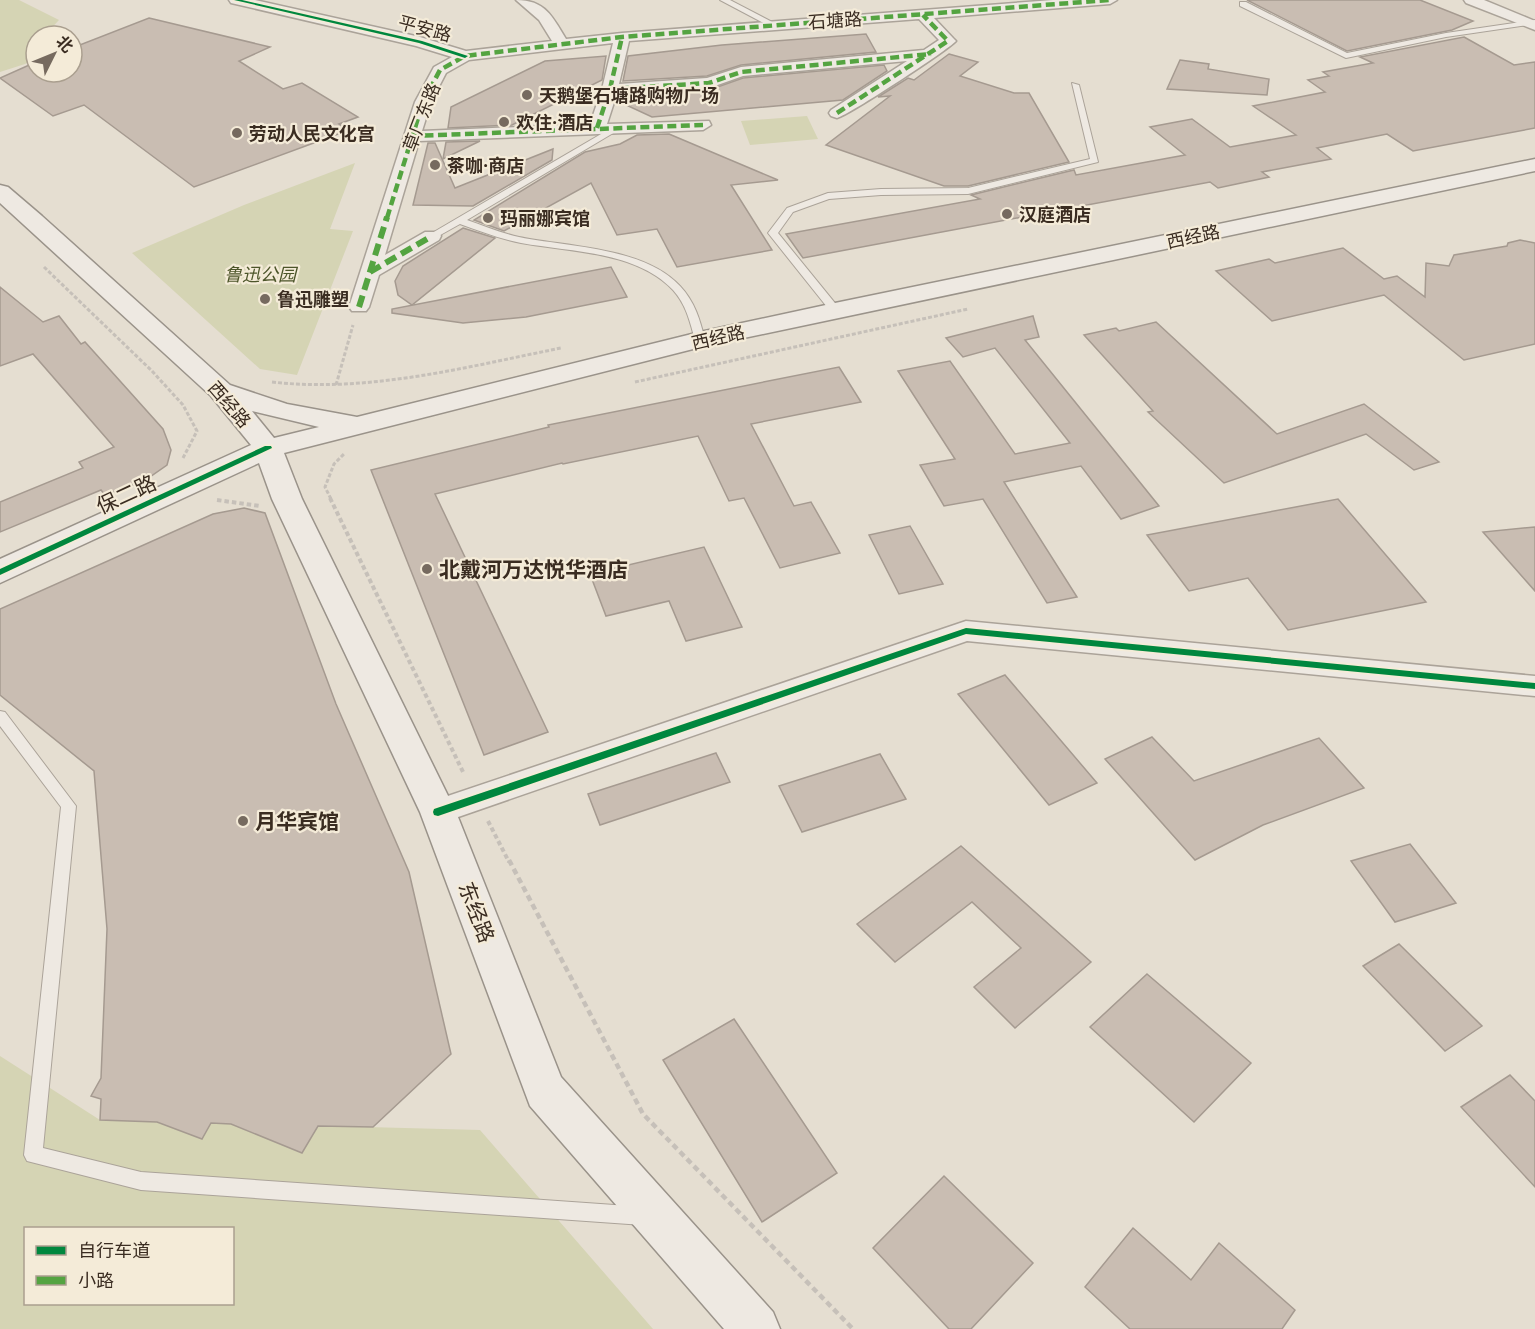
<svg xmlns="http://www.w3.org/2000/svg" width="1535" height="1329" font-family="'Noto Serif','Noto Sans SC',serif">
  <rect width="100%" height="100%" fill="#e5ded1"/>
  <g fill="#d5d4b4" fill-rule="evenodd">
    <polygon points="0,0 19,0 59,20 44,36 36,36 36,58 25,64 0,72"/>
    <polygon points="807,116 818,139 750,145 741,121"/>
    <polygon points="355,163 330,229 353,231 297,375 260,369 132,253 244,205"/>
    <path d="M0 1056 100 1120 480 1130 653 1329H0ZM26 1228H232V1304H26Z"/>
  </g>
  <g fill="#c9bdb2" stroke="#a59a90" stroke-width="1.5">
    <polygon points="1247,0 1420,0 1473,21 1452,30 1347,51"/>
    <polygon points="149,18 270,47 239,61 283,89 302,83 358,117 339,124 349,130 194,187 84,105 53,116 0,78 36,62 36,72 72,72 72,48"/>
    <polygon points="866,34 876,52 741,65 707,76 623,81 628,56 722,45"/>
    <polygon points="1464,37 1514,65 1535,62 1535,128 1413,151 1387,134 1317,148 1331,159 1262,172 1269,177 1218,188 1210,182 803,258 786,234 980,199 971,195 1074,170 1076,175 1185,155 1150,127 1192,119 1230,147 1296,135 1253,106 1325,92 1308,80 1329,76 1323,72 1373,63 1360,57"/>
    <polygon points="949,54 978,62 960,76 1014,93 1029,93 1069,162 968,186 944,186 826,145 890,96 878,97 908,78 914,80"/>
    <polygon points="606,56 602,80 512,125 448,128 451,107 545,61"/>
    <polygon points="1180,60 1209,64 1208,69 1269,79 1267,95 1167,89"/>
    <polygon points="884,65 887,71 843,100 652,117 624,104 624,95 709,90 743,78"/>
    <polygon points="669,134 778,180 731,185 772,250 677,267 657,229 617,235 591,183 504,231 474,220 585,152 620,144 637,135"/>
    <polygon points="480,141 443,159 446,142"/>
    <polygon points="428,143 435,143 455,188 553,149 552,160 473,206 413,205"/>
    <polygon points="463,228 495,238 412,305 398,295 395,281 403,266"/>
    <polygon points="1520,240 1535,243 1535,344 1464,360 1384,295 1272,321 1216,271 1269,259 1275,263 1343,248 1384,279 1397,276 1425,297 1426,263 1449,266 1454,255 1507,246 1508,243"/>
    <polygon points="611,267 627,297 526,317 463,323 392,313 392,309"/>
    <polygon points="0,287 43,322 59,316 81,344 85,342 163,429 171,450 167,465 144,481 105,495 101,490 0,532 0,502 83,468 79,462 114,447 33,354 0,366"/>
    <polygon points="1033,316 1039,337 1025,340 1159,506 1121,519 1081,466 1004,482 1077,597 1047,603 983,499 944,506 920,465 955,459 898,371 950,361 1015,454 1070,443 995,348 963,357 946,338"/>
    <polygon points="1156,322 1277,434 1364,404 1439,462 1414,470 1366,434 1224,483 1148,412 1153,411 1084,335 1116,328 1119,331"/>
    <polygon points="839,367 861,402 751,424 794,506 811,502 840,553 780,568 744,498 729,501 698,436 563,464 562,463 435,494 548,732 484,755 371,470 549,427 548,425"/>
    <polygon points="1338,499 1426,602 1288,630 1248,578 1189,591 1147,535"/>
    <polygon points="244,508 265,513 336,704 409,872 451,1054 373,1127 318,1126 302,1153 231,1124 211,1123 202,1139 157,1122 100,1120 101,1099 91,1096 101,1078 107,929 94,771 0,695 0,609 213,514"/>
    <polygon points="910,526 943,584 899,594 869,535"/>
    <polygon points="1535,527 1535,591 1483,532"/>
    <polygon points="704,547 742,627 686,641 669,601 606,616 590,574"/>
    <polygon points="1005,675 1097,783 1049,805 958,694"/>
    <polygon points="1152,737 1194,781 1319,738 1364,788 1263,825 1195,860 1105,759"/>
    <polygon points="716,753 730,782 600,825 588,794"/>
    <polygon points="880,754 906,799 802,832 779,786"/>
    <polygon points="1410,844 1456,903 1395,922 1351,861"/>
    <polygon points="961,846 1091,962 1015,1028 974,987 1021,948 972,902 895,962 857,924"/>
    <polygon points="1399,944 1482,1026 1445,1051 1363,966"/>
    <polygon points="1147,974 1251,1063 1194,1122 1090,1027"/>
    <polygon points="734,1019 837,1173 762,1222 663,1060"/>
    <polygon points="1510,1075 1535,1101 1535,1187 1461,1107"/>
    <polygon points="944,1176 1033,1263 971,1329 949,1329 873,1248"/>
    <polygon points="1133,1228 1191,1280 1219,1243 1295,1310 1282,1329 1130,1329 1085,1287"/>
  </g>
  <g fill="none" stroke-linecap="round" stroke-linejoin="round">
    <defs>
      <g id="lane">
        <polygon points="720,0 730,0 776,24 769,26"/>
        <polygon points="1240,2 1246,2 1347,53 1446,33 1535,20 1535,24 1446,37 1346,58 1240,6"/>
        <polygon points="1072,83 1079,85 1098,162 968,194 881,195 829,199 793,212 778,233 839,308 839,312 831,312 768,233 787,208 828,193 881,189 968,188 1090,159"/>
        <path d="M613 127 620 129 467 220C484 226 501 233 519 237 568 247 644 247 680 286 695 302 700 320 705 340L704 342H696L695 340C690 322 686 304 673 290 636 251 570 252 521 243 500 239 480 231 460 224L435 238 427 236Z"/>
        <polygon points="0,711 5,712 76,806 43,1148 141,1172 643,1207 650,1209 652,1216 650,1223 643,1225 141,1190 27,1161 24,1155 61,807 0,726"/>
      </g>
      <g id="street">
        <path d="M229 0H255L420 37 466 51 552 41 539 20 516 0C545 0 552 16 566 39L622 33 1053 0H1117L1110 4 934 18 953 38 956 41C948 50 849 115 837 118L831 116 829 113 831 110 907 61 743 76 709 88 617 93 607 124 709 121 711 125 703 130 419 141 385 255 425 232H439L441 236 439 240 379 275 369 307 366 311H352L349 307 415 102 434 67 452 57 416 46 231 3ZM919 19 939 40 924 50 741 67 707 78 619 84 629 41ZM613 43 602 89 590 124 422 131 431 102 446 73 469 60Z"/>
        <polygon points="1464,0 1484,0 1535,21 1535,30 1466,3"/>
        <polygon points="966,621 1535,676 1535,696 967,641 438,824 427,821 423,812 427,803"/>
      </g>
      <path id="secondary" d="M1535 159V171L701 347 284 453 302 499 456 812 561 1077 773 1312 780 1329H724L530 1106 420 812 272 499 259 463 0 583V559L251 445 211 396 0 203V185L8 187 42 216 230 385 287 404 357 417 700 332 835 303ZM252 411 319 427 274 438Z"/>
    </defs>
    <use href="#lane" stroke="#aba399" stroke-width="2"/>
    <use href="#street" stroke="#aba399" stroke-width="3"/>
    <use href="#secondary" stroke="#9a938a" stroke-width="3"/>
    <g stroke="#c6c0b9" stroke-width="3" stroke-dasharray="4 2" stroke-linecap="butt">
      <polyline points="44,267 152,371 183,405 197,431 183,458"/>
      <path d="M272 382C369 393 466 367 561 348"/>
      <polyline points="635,382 968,309"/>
      <polyline points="336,385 353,325"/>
      <polyline points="331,499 325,487 334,464 344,454"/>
    </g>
    <g stroke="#c6c0b9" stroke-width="4" stroke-dasharray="4.5 3" stroke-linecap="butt">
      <polyline points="330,498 464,774"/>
      <polyline points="217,500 260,506"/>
      <polyline points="488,821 509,862"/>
    </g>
    <polyline stroke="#c6c0b9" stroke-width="4.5" stroke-dasharray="6 4" stroke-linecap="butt" points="509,860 643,1114 853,1329"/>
    <use href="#lane" fill="#eee9e2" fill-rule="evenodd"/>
    <use href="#street" fill="#eee9e2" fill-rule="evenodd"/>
    <use href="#secondary" fill="#eee9e2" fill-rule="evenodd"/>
    <g stroke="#54a441" stroke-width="4.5" stroke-dasharray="9 4.5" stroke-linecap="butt">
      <polyline points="610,89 622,37"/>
      <polyline points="837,113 948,41 923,15"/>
      <polyline points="597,128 610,89 709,83 741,72 931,54"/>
      <polyline points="411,136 703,125"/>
      <polyline points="387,218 423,102 440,70 465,56 622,37 1110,0"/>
    </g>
    <g stroke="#54a441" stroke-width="6" stroke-dasharray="12 6" stroke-linecap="butt">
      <polyline points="370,272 432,236"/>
      <polyline points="359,307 387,217"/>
    </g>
    <defs>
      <g id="cycleway">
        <polygon points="234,0 242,0 422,41 468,56 465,58 419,43"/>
        <polygon points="265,446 271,446 272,448 0,575 0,569"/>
        <polygon points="966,628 1535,683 1535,689 966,634 438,816 434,815 433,812 434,809"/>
      </g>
    </defs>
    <use href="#cycleway" stroke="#f4ebd8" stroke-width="4"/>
    <use href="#cycleway" fill="#00873e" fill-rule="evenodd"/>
  </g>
  <g fill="#766a5f" stroke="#f4ebd8" stroke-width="2">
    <circle cx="527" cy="95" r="6"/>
    <circle cx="504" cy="122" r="6"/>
    <circle cx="237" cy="133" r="6"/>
    <circle cx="435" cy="165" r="6"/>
    <circle cx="1007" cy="214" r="6"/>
    <circle cx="488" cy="218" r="6"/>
    <circle cx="265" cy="299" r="6"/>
    <circle cx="427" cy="569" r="6"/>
    <circle cx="243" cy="821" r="6"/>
  </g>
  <g text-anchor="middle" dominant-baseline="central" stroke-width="4.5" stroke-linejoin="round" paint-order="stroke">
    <g font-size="18" fill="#3a2c21" stroke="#f4ebd8">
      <text transform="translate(835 20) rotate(-4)">石塘路</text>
      <text transform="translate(425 28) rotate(15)">平安路</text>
      <text transform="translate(421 117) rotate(-69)">草厂东路</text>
      <text transform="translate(1193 236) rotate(-12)">西经路</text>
      <text transform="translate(718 337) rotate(-13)">西经路</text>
      <text transform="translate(230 404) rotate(49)">西经路</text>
    </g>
    <g font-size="18" font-weight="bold" fill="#3a2c21" stroke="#f4ebd8" text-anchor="start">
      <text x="539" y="95">天鹅堡石塘路购物广场</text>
      <text x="516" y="122">欢住·酒店</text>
      <text x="249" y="133">劳动人民文化宫</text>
      <text x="447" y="165">茶咖·商店</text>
      <text x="1019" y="214">汉庭酒店</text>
      <text x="500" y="218">玛丽娜宾馆</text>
      <text x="277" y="299">鲁迅雕塑</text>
    </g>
    <g font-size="18" font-style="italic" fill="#4c5529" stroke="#f4ebd8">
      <text x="260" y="274">鲁迅公园</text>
    </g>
    <g font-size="21" fill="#3a2c21" stroke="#f4ebd8">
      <text transform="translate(126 494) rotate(-25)">保二路</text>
      <text transform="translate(477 912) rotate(69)">东经路</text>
    </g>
    <g font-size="21" font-weight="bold" fill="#3a2c21" stroke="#f4ebd8" text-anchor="start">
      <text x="439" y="569">北戴河万达悦华酒店</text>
      <text x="255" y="821">月华宾馆</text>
    </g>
  </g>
  <rect x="24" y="1227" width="210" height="78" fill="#f4ebd8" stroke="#aa9f8f" stroke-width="1.5"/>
  <rect x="36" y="1246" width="30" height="9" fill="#00873e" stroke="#aa9f8f" stroke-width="1.5"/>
  <text x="78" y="1257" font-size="18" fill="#3a2c21">自行车道</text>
  <rect x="36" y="1276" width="30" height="9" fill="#54a441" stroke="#aa9f8f" stroke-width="1.5"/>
  <text x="78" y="1287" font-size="18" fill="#3a2c21">小路</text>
  <g transform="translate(54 54) rotate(47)"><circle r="28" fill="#f4ebd8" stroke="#aa9f8f" stroke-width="1.5"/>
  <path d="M0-4.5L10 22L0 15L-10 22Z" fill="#766a5f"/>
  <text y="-9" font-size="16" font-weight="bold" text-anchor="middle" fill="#3a2c21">北</text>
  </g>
</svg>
